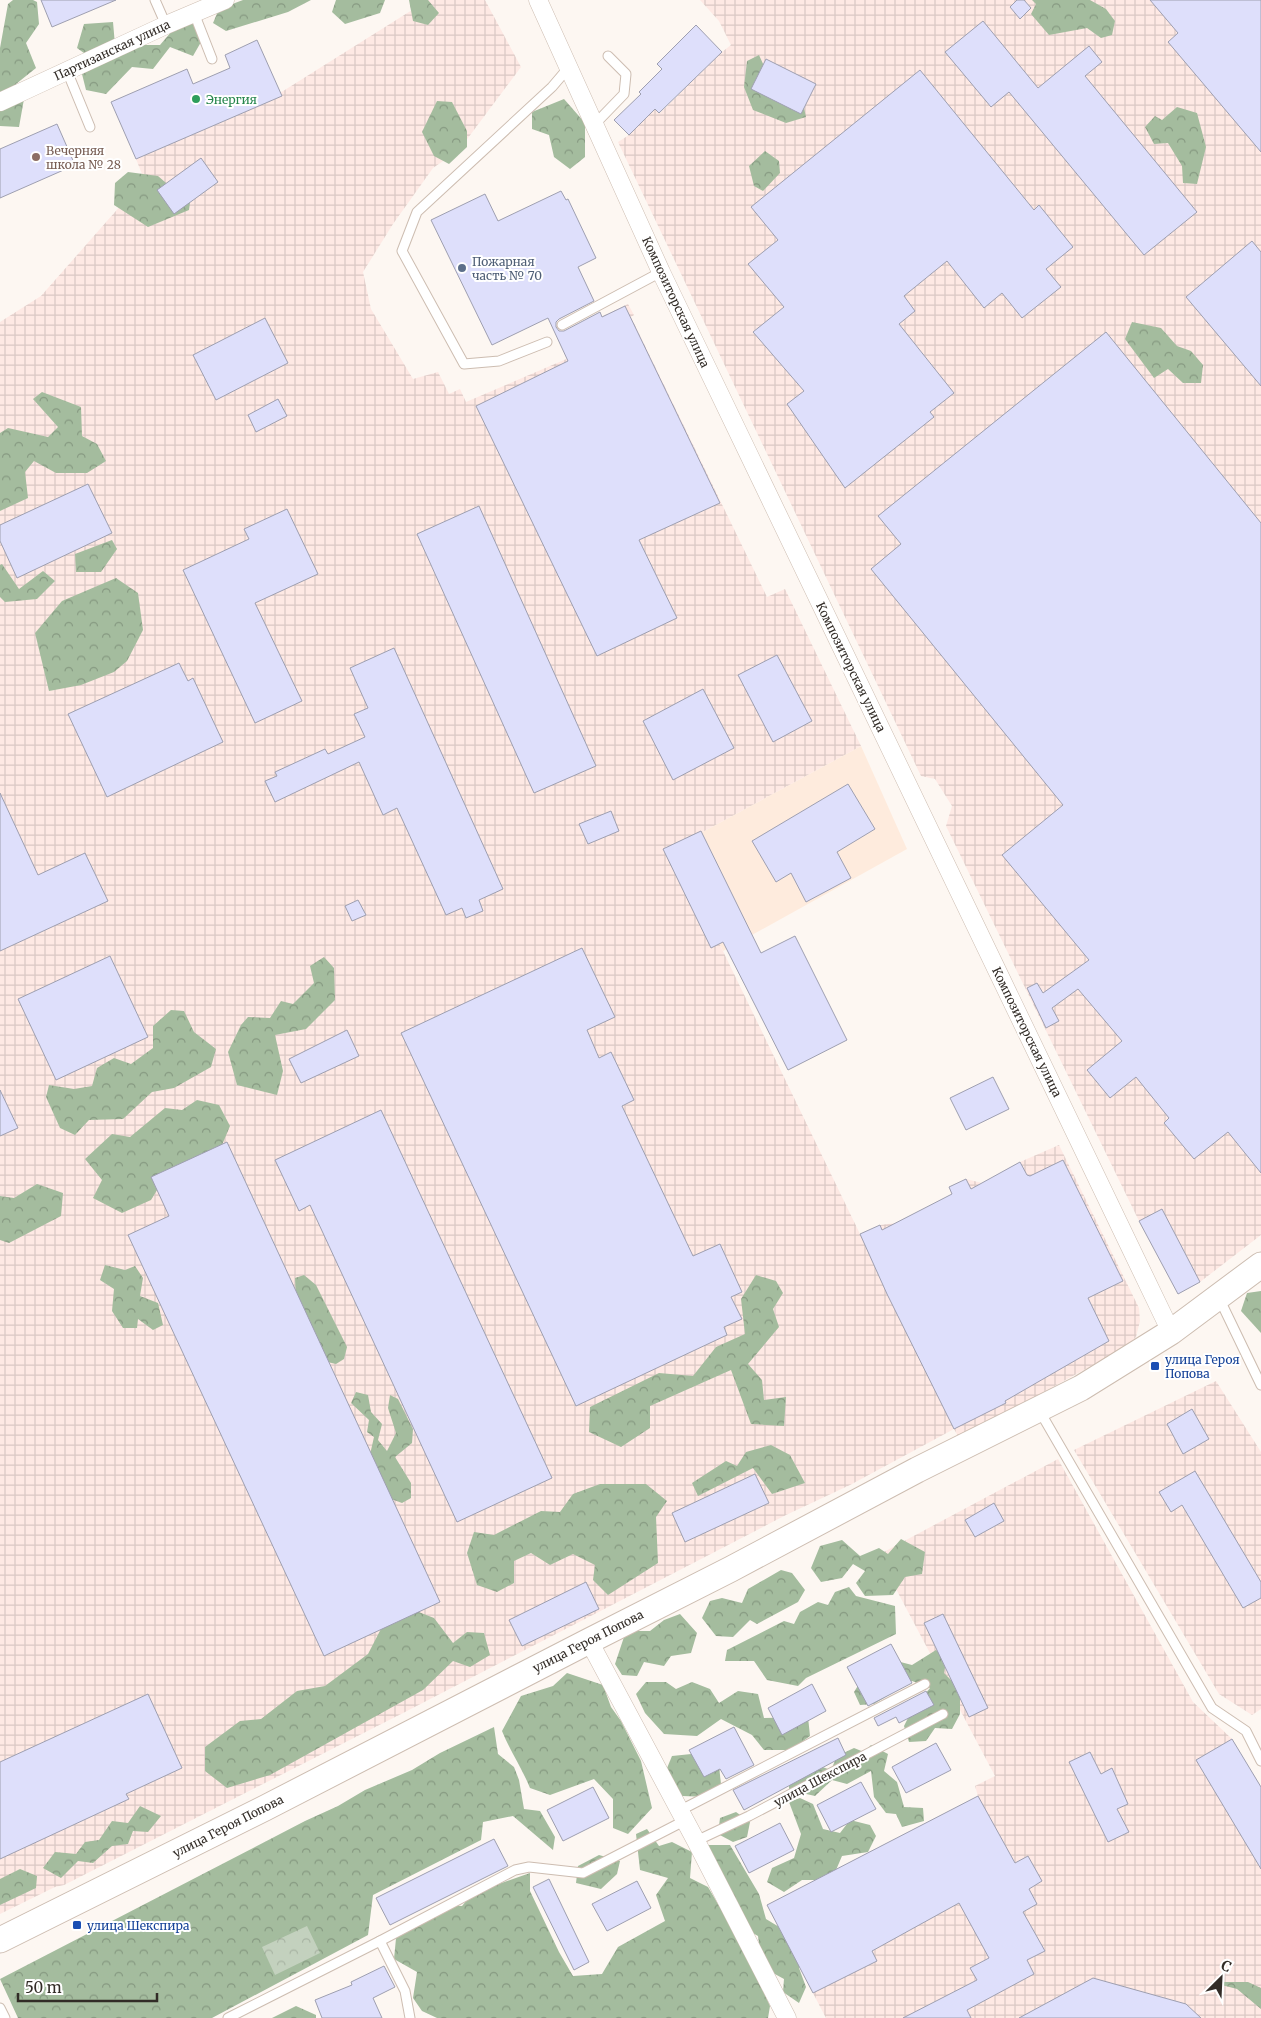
<svg xmlns="http://www.w3.org/2000/svg" width="1261" height="2018" font-family="Merriweather,serif">
  <defs>
    <pattern id="industrial-grid" width="8" height="8" patternUnits="userSpaceOnUse" patternTransform="scale(1.25)"><rect width="8" height="8" fill="#fee9e4"/><path d="M0 4h8M4 0v8" fill="none" stroke="#dac8c4"/></pattern>
    <pattern id="forest-crowns" width="20" height="18" patternUnits="userSpaceOnUse" patternTransform="scale(1.25)"><rect width="20" height="18" fill="#a4bc9e"/><path d="M2 6a3 3 0 1 1 6 0M12 15a3 3 0 1 1 6 0" fill="none" stroke="#869981"/></pattern>
    <pattern id="park-crowns" width="20" height="18" patternUnits="userSpaceOnUse" patternTransform="scale(1.25)"><rect width="20" height="18" fill="#c3d1be"/><path d="M2 6a3 3 0 1 1 6 0M12 15a3 3 0 1 1 6 0" fill="none" stroke="#a8b4a3"/></pattern>
  </defs>
  <rect width="100%" height="100%" fill="#fdf7f2"/>
  <polygon fill="#feebdd" points="861,746 907,849 723,951 673,848"/>
  <g fill="url(#industrial-grid)">
    <polygon points="428,0 485,0 521,67 459,150 433,168 393,224 363,272 371,309 413,379 438,372 449,394 460,389 466,402 571,357 566,356 557,338 628,304 634,315 631,317 767,597 785,589 861,746 673,848 860,1234 880,1225 896,1223 952,1195 949,1187 966,1179 982,1183 1020,1162 1059,1145 1139,1308 1140,1321 1136,1337 1126,1347 959,1438 954,1429 850,1485 786,1515 405,1712 64,1885 55,1887 0,1914 0,322 41,296 144,179 136,159 281,96 280,93"/>
    <polygon points="700,0 1261,0 1261,1235 1200,1282 1178,1294 1139,1221 946,826 952,806 935,779 921,776 618,142 629,135 655,109 660,113 722,52 731,45 719,21"/>
    <polygon points="1216,1381 1261,1452 1261,1709 1252,1715 1219,1694 1074,1450"/>
    <polygon points="1058,1459 1193,1702 1232,1739 1261,1787 1261,2018 826,2018 767,1905 978,1796 975,1786 995,1776 878,1555"/>
  </g>
  <g fill="url(#forest-crowns)">
    <polygon points="13,0 33,0 37,2 39,24 26,43 36,68 16,84 24,99 19,127 0,126 0,48 8,4"/>
    <polygon points="243,0 311,0 288,12 226,31 213,23 219,9"/>
    <polygon points="336,0 385,0 380,13 345,24 332,12"/>
    <polygon points="409,0 428,0 439,13 428,25 413,21"/>
    <polygon points="1032,0 1090,0 1106,9 1115,21 1112,35 1101,38 1087,28 1049,35 1031,14 1036,4"/>
    <polygon points="113,22 115,45 160,45 177,25 192,22 201,42 193,56 170,47 153,69 132,67 106,94 86,90 81,70 95,61 77,48 84,24"/>
    <polygon points="759,55 770,79 802,99 806,117 786,123 753,110 744,87 747,61"/>
    <polygon points="564,99 585,123 585,157 570,169 554,157 549,135 532,129 532,112"/>
    <polygon points="437,101 452,102 467,131 467,147 449,164 434,156 422,132"/>
    <polygon points="1177,107 1197,113 1206,147 1197,184 1183,183 1182,166 1168,143 1154,144 1145,127 1155,116 1162,120"/>
    <polygon points="765,151 779,161 780,173 763,191 754,186 749,166"/>
    <polygon points="128,172 158,176 172,188 192,188 189,210 148,227 114,205 115,183"/>
    <polygon points="1132,322 1161,328 1177,346 1191,351 1203,365 1201,383 1183,383 1168,369 1154,378 1125,339"/>
    <polygon points="42,392 81,407 82,436 97,444 106,461 87,473 56,473 34,461 25,472 28,498 0,511 0,433 8,428 48,437 58,427 33,399"/>
    <polygon points="112,540 117,549 101,572 76,572 75,554"/>
    <polygon points="2,564 19,589 43,571 55,581 37,599 5,602 0,597 0,565"/>
    <polygon points="116,578 138,593 143,630 127,661 114,672 81,685 49,691 35,633 62,601"/>
    <polygon points="324,957 334,968 335,1000 306,1029 275,1035 283,1071 277,1095 237,1085 228,1052 241,1025 248,1017 270,1018 281,1001 293,1004 314,983 310,966"/>
    <polygon points="171,1010 184,1011 194,1032 216,1049 211,1067 174,1088 152,1092 123,1119 89,1120 75,1135 60,1128 46,1097 49,1085 74,1089 92,1086 97,1068 114,1058 131,1064 153,1048 153,1026"/>
    <polygon points="197,1100 219,1105 230,1126 214,1164 165,1177 151,1200 122,1213 93,1198 102,1180 85,1159 112,1134 130,1137 165,1108 182,1110"/>
    <polygon points="37,1184 63,1193 61,1216 9,1243 0,1240 0,1196 14,1198"/>
    <polygon points="105,1265 125,1270 135,1266 143,1278 140,1296 158,1303 163,1325 153,1330 138,1319 137,1328 123,1328 112,1311 114,1289 100,1280"/>
    <polygon points="304,1275 316,1285 347,1347 344,1359 336,1364 323,1361 296,1298 295,1278"/>
    <polygon points="756,1275 776,1281 783,1293 773,1309 779,1327 748,1364 762,1380 764,1400 786,1397 784,1426 751,1424 731,1370 650,1406 650,1428 621,1447 589,1432 590,1407 659,1373 693,1376 716,1347 745,1334 741,1299"/>
    <polygon points="1261,1291 1261,1333 1241,1311 1247,1293"/>
    <polygon points="356,1392 368,1395 371,1412 382,1424 378,1440 387,1451 396,1433 388,1408 390,1395 398,1399 413,1429 412,1443 395,1457 411,1483 411,1498 402,1503 386,1497 369,1459 374,1437 367,1432 369,1420 351,1403"/>
    <polygon points="771,1445 790,1455 805,1483 772,1494 753,1468 698,1496 692,1483 726,1461 737,1466 746,1452"/>
    <polygon points="600,1484 646,1484 667,1501 656,1517 658,1563 608,1595 593,1580 595,1565 573,1554 550,1565 531,1553 514,1561 514,1583 497,1592 477,1585 467,1553 474,1532 494,1535 541,1511 560,1512 573,1494"/>
    <polygon points="901,1539 925,1552 922,1574 905,1577 893,1595 865,1596 856,1583 865,1571 853,1564 842,1578 821,1582 811,1568 820,1546 842,1540 860,1556 879,1548 888,1554"/>
    <polygon points="781,1570 792,1573 805,1590 798,1602 757,1624 750,1620 733,1637 716,1636 702,1618 710,1601 722,1598 742,1603 748,1589"/>
    <polygon points="849,1587 856,1596 895,1606 896,1634 806,1678 798,1686 767,1680 754,1661 725,1661 727,1650 784,1621 794,1624 800,1612 818,1602 828,1605 835,1592"/>
    <polygon points="411,1609 434,1618 453,1643 467,1632 484,1633 490,1655 470,1667 453,1661 423,1690 270,1775 227,1788 205,1771 205,1747 240,1721 261,1719 297,1691 325,1686 368,1654 384,1623"/>
    <polygon points="680,1614 697,1633 691,1653 671,1656 664,1666 644,1662 637,1676 622,1675 615,1664 624,1637 635,1631 650,1631 664,1620"/>
    <polygon points="936,1650 947,1657 944,1673 960,1689 960,1714 952,1729 935,1728 926,1741 909,1742 904,1726 913,1708 930,1688 912,1681 874,1704 860,1705 854,1692 869,1668 885,1658 912,1665"/>
    <path d="M567 1673 603 1685 611 1707 621 1721 641 1761 652 1808 628 1834 613 1828V1799L594 1779 550 1795 530 1788C522 1768 510 1751 502 1731L521 1696 553 1686Z"/>
    <polygon points="646,1682 666,1682 676,1689 692,1682 710,1689 719,1703 738,1691 758,1694 764,1718 808,1717 810,1736 791,1750 764,1750 752,1735 721,1719 697,1736 664,1734 645,1713 636,1694"/>
    <polygon points="494,1727 498,1754 514,1767 519,1780 524,1809 540,1811 555,1837 553,1850 513,1816 483,1822 481,1840 373,1895 368,1935 212,2018 18,2018 0,1979 305,1821 338,1806 365,1790 412,1770 440,1753"/>
    <polygon points="871,1745 888,1754 884,1771 897,1782 904,1807 923,1808 924,1821 902,1827 896,1814 886,1813 874,1797 871,1771 847,1784 832,1780 815,1796 789,1790 789,1778 808,1762 831,1770 837,1756 854,1748 864,1752"/>
    <polygon points="701,1753 719,1766 721,1784 709,1797 682,1796 665,1773 672,1756"/>
    <polygon points="800,1798 813,1804 823,1829 840,1833 850,1820 870,1825 876,1836 868,1852 842,1856 836,1870 818,1880 802,1880 784,1892 767,1882 772,1868 794,1858 801,1834 789,1802"/>
    <polygon points="140,1806 161,1816 148,1832 133,1831 128,1844 112,1846 93,1863 78,1861 61,1878 43,1868 55,1852 76,1854 85,1842 99,1840 112,1821 128,1823"/>
    <polygon points="736,1812 750,1822 747,1837 733,1842 718,1834 720,1818"/>
    <polygon points="647,1829 659,1846 672,1842 692,1852 690,1878 708,1887 744,1948 770,2006 768,2018 437,2018 422,2011 413,1998 417,1972 394,1959 397,1928 440,1905 462,1906 473,1893 530,1873 530,1891 559,1952 573,1976 602,1974 618,1947 665,1921 656,1895 668,1878 640,1870 636,1834"/>
    <polygon points="705,1845 730,1845 759,1894 766,1919 794,1936 806,1953 799,1968 806,1987 799,2003 783,1992 784,1979 762,1967 758,1936 742,1927"/>
    <polygon points="599,1855 620,1861 617,1874 601,1889 576,1883 578,1866"/>
    <polygon points="20,1869 37,1876 36,1888 0,1905 0,1879"/>
    <polygon points="1210,1982 1248,1982 1261,1988 1261,2009 1237,1989"/>
    <polygon points="296,2006 316,2015 316,2018 272,2018"/>
  </g>
  <polygon fill="url(#park-crowns)" points="307,1926 320,1953 275,1975 262,1947"/>
  <g fill="#dedffb" stroke="#9e9fb0">
    <polygon points="41,0 116,0 52,27"/>
    <polygon points="1017,0 1024,0 1031,8 1020,19 1010,7"/>
    <polygon points="1150,0 1261,0 1261,152 1168,42 1178,33"/>
    <polygon points="983,21 1038,88 1089,46 1102,62 1085,76 1197,212 1144,255 1009,92 991,107 945,52"/>
    <polygon points="696,25 722,52 659,113 655,109 629,135 614,120 641,94 639,92 662,69 657,64"/>
    <polygon points="257,40 282,96 136,159 111,102 187,69 193,84 230,68 225,55"/>
    <polygon points="766,59 816,84 801,114 751,89"/>
    <polygon points="920,70 1034,210 1039,205 1073,247 1046,269 1061,287 1022,318 1002,293 984,308 947,261 904,296 915,311 899,324 954,393 930,412 934,417 845,488 787,404 804,391 753,332 784,307 748,264 778,240 751,207"/>
    <polygon points="57,124 75,165 0,198 0,149"/>
    <polygon points="201,158 218,182 174,214 157,190"/>
    <polygon points="561,191 566,200 568,199 596,258 578,267 594,301 559,319 556,322 556,327 559,331 564,331 600,312 602,317 625,306 720,503 639,540 677,618 597,656 476,406 568,361 548,318 492,345 431,220 485,194 498,221"/>
    <polygon points="1252,241 1261,252 1261,386 1186,297"/>
    <polygon points="265,318 288,363 216,400 193,355"/>
    <polygon points="1106,332 1261,523 1261,1173 1228,1132 1194,1159 1164,1123 1169,1118 1136,1077 1110,1098 1087,1070 1122,1041 1078,989 1052,1008 1059,1021 1046,1028 1027,988 1037,983 1043,993 1089,960 1002,855 1063,805 871,569 901,544 878,516"/>
    <polygon points="278,399 287,416 256,432 248,415"/>
    <polygon points="88,484 112,533 17,578 0,541 0,525"/>
    <polygon points="479,506 596,766 534,793 417,534"/>
    <polygon points="287,509 318,574 255,603 302,701 255,723 183,570 249,539 244,529"/>
    <polygon points="394,648 503,889 479,900 483,911 466,918 462,908 446,915 397,808 383,815 359,762 275,802 265,781 277,776 275,772 325,749 328,754 365,737 354,714 368,708 350,668"/>
    <polygon points="777,655 812,721 773,742 738,675"/>
    <polygon points="179,663 188,681 193,678 223,742 107,797 68,714"/>
    <polygon points="703,689 734,748 673,780 643,721"/>
    <polygon points="848,784 875,829 837,852 851,878 806,902 791,873 776,882 752,841"/>
    <polygon points="0,793 38,875 85,853 108,901 0,951"/>
    <polygon points="611,811 619,831 588,844 579,824"/>
    <polygon points="701,831 761,953 795,936 847,1040 788,1070 723,942 711,948 663,849"/>
    <polygon points="358,900 366,915 352,921 345,906"/>
    <polygon points="582,948 615,1017 587,1030 599,1058 611,1052 634,1100 622,1106 693,1256 720,1244 742,1292 731,1297 742,1319 724,1327 727,1335 576,1406 401,1033"/>
    <polygon points="110,956 148,1037 56,1080 18,999"/>
    <polygon points="347,1030 359,1056 301,1083 289,1059"/>
    <polygon points="993,1077 1009,1109 966,1130 950,1098"/>
    <polygon points="0,1090 18,1128 0,1136"/>
    <polygon points="381,1110 552,1478 457,1522 310,1205 299,1211 275,1160"/>
    <polygon points="227,1142 440,1602 324,1656 128,1235 169,1216 151,1177"/>
    <polygon points="1063,1160 1123,1281 1088,1298 1109,1341 1005,1401 1006,1403 954,1429 887,1294 860,1234 880,1225 882,1230 952,1194 949,1187 966,1179 971,1189 1020,1162 1027,1175 1030,1176"/>
    <polygon points="1162,1209 1200,1282 1178,1294 1139,1221"/>
    <polygon points="1192,1409 1209,1439 1183,1454 1167,1424"/>
    <polygon points="1195,1471 1261,1582 1261,1598 1243,1608 1182,1505 1171,1512 1159,1492"/>
    <polygon points="755,1474 769,1503 685,1542 672,1513"/>
    <polygon points="994,1503 1004,1521 975,1537 965,1520"/>
    <polygon points="586,1582 599,1609 522,1646 509,1620"/>
    <polygon points="943,1614 988,1708 969,1717 924,1623"/>
    <polygon points="891,1644 912,1683 868,1706 847,1667"/>
    <polygon points="812,1684 826,1711 782,1735 768,1708"/>
    <polygon points="926,1691 934,1705 899,1723 896,1717 878,1726 874,1718"/>
    <polygon points="148,1694 182,1768 126,1794 129,1799 0,1859 0,1762"/>
    <polygon points="734,1727 754,1765 726,1779 720,1769 704,1777 689,1750"/>
    <polygon points="838,1738 846,1755 744,1810 733,1790"/>
    <polygon points="1232,1739 1261,1787 1261,1869 1196,1760"/>
    <polygon points="936,1743 951,1770 906,1793 892,1767"/>
    <polygon points="1090,1752 1101,1774 1112,1768 1128,1804 1117,1809 1129,1832 1108,1842 1069,1762"/>
    <polygon points="861,1782 876,1809 831,1832 817,1805"/>
    <polygon points="593,1787 609,1818 563,1841 547,1810"/>
    <polygon points="978,1796 1015,1863 1028,1856 1042,1881 1029,1889 1037,1904 1023,1912 1045,1951 1027,1960 1034,1974 967,2010 971,2018 903,2018 977,1980 970,1968 989,1958 959,1903 872,1951 877,1961 813,1993 767,1905"/>
    <polygon points="780,1823 794,1850 749,1873 735,1846"/>
    <polygon points="494,1839 508,1866 390,1925 376,1898"/>
    <polygon points="549,1879 589,1962 574,1970 533,1887"/>
    <polygon points="637,1881 651,1908 607,1931 592,1904"/>
    <polygon points="384,1966 395,1987 373,1998 382,2018 322,2018 315,2000 352,1985 351,1982"/>
    <polygon points="1093,1978 1186,2004 1201,2018 1019,2018"/>
  </g>
  <g fill="none" stroke-linecap="round" stroke-linejoin="round">
    <defs>
      <g id="lane">
        <polyline points="155,0 166,25"/>
        <polyline points="194,13 212,59"/>
        <polyline points="67,71 90,127"/>
        <polyline points="595,124 624,94 626,74 608,56"/>
        <polyline points="562,325 661,272"/>
        <polyline points="547,342 499,361 464,364 402,251 417,212 552,87 569,67"/>
        <polyline points="1219,1298 1261,1385"/>
        <polyline points="1039,1410 1212,1708 1246,1731 1261,1761"/>
        <polyline points="679,1811 925,1684"/>
        <polyline points="696,1841 749,1816 943,1714"/>
        <polyline points="380,1941 405,1991 410,2018"/>
        <polyline points="0,2008 5,2018"/>
        <polyline points="228,2018 380,1941 515,1870 529,1867 583,1873 684,1821"/>
      </g>
      <g id="street">
        <polyline points="538,0 661,272 1171,1332"/>
        <polyline points="0,102 166,25 225,0"/>
        <polyline points="589,1641 696,1841 787,2018"/>
      </g>
      <polyline id="secondary" points="0,1940 265,1808 589,1641 731,1569 917,1470 1081,1388 1171,1332 1261,1265"/>
    </defs>
    <use href="#lane" stroke="#cdbdb1" stroke-width="11"/>
    <use href="#street" stroke="#cdbdb1" stroke-width="19"/>
    <use href="#secondary" stroke="#cdbdb1" stroke-width="27"/>
    <use href="#lane" stroke="#fff" stroke-width="9"/>
    <use href="#street" stroke="#fff" stroke-width="18"/>
    <use href="#secondary" stroke="#fff" stroke-width="25"/>
  </g>
  <circle fill="#2e9e5b" stroke="#fff" stroke-width="2" cx="196" cy="99" r="5"/>
  <circle fill="#8d6e63" stroke="#fff" stroke-width="2" cx="36" cy="157" r="5"/>
  <circle fill="#5c6f8a" stroke="#fff" stroke-width="2" cx="462" cy="268" r="5"/>
  <g fill="#1a4fb4" stroke="#fff" stroke-width="2">
    <rect x="1150" y="1361" width="10" height="10" rx="2.5"/>
    <rect x="72" y="1920" width="10" height="10" rx="2.5"/>
  </g>
  <g text-anchor="middle" dominant-baseline="central" stroke-width="4" stroke-linejoin="round" paint-order="stroke">
    <g font-size="12" fill="#322c27" stroke="#fff">
      <text transform="translate(112 50) rotate(-25)">Партизанская улица</text>
      <text transform="translate(676 302) rotate(65)">Композиторская улица</text>
      <text transform="translate(851 667) rotate(64)">Композиторская улица</text>
      <text transform="translate(1027 1032) rotate(64)">Композиторская улица</text>
      <text transform="translate(588 1641) rotate(-27)">улица Героя Попова</text>
      <text transform="translate(820 1779) rotate(-28)">улица Шекспира</text>
      <text transform="translate(228 1826) rotate(-27)">улица Героя Попова</text>
    </g>
    <g font-size="12" fill="#27864d" stroke="#fff" text-anchor="start">
      <text x="206" y="99">Энергия</text>
    </g>
    <g font-size="12" fill="#785e54" stroke="#fff" text-anchor="start">
      <text x="46" y="150">Вечерняя<tspan x="46" dy="14">школа № 28</tspan></text>
    </g>
    <g font-size="12" fill="#4e5e75" stroke="#fff" text-anchor="start">
      <text x="472" y="261">Пожарная<tspan x="472" dy="14">часть № 70</tspan></text>
    </g>
    <g font-size="12" fill="#164399" stroke="#fff" text-anchor="start">
      <text x="1165" y="1359">улица Героя<tspan x="1165" dy="14">Попова</tspan></text>
      <text x="87" y="1925">улица Шекспира</text>
    </g>
  </g>
  <g transform="translate(1221 1978) rotate(24)" stroke="#ffffff" stroke-width="4" paint-order="stroke">
  <path d="M0-4L9 19L0 12L-9 19Z" fill="#322c27"/>
  <text y="-8" font-size="14" font-weight="bold" text-anchor="middle" fill="#322c27">С</text>
  </g>
  <path d="M18 1993v8h139v-8" fill="none" stroke="#322c27" stroke-width="2.5"/>
  <text x="25" y="1993" font-size="15" fill="#322c27" stroke="#ffffff" stroke-width="4" paint-order="stroke">50 m</text>
</svg>
